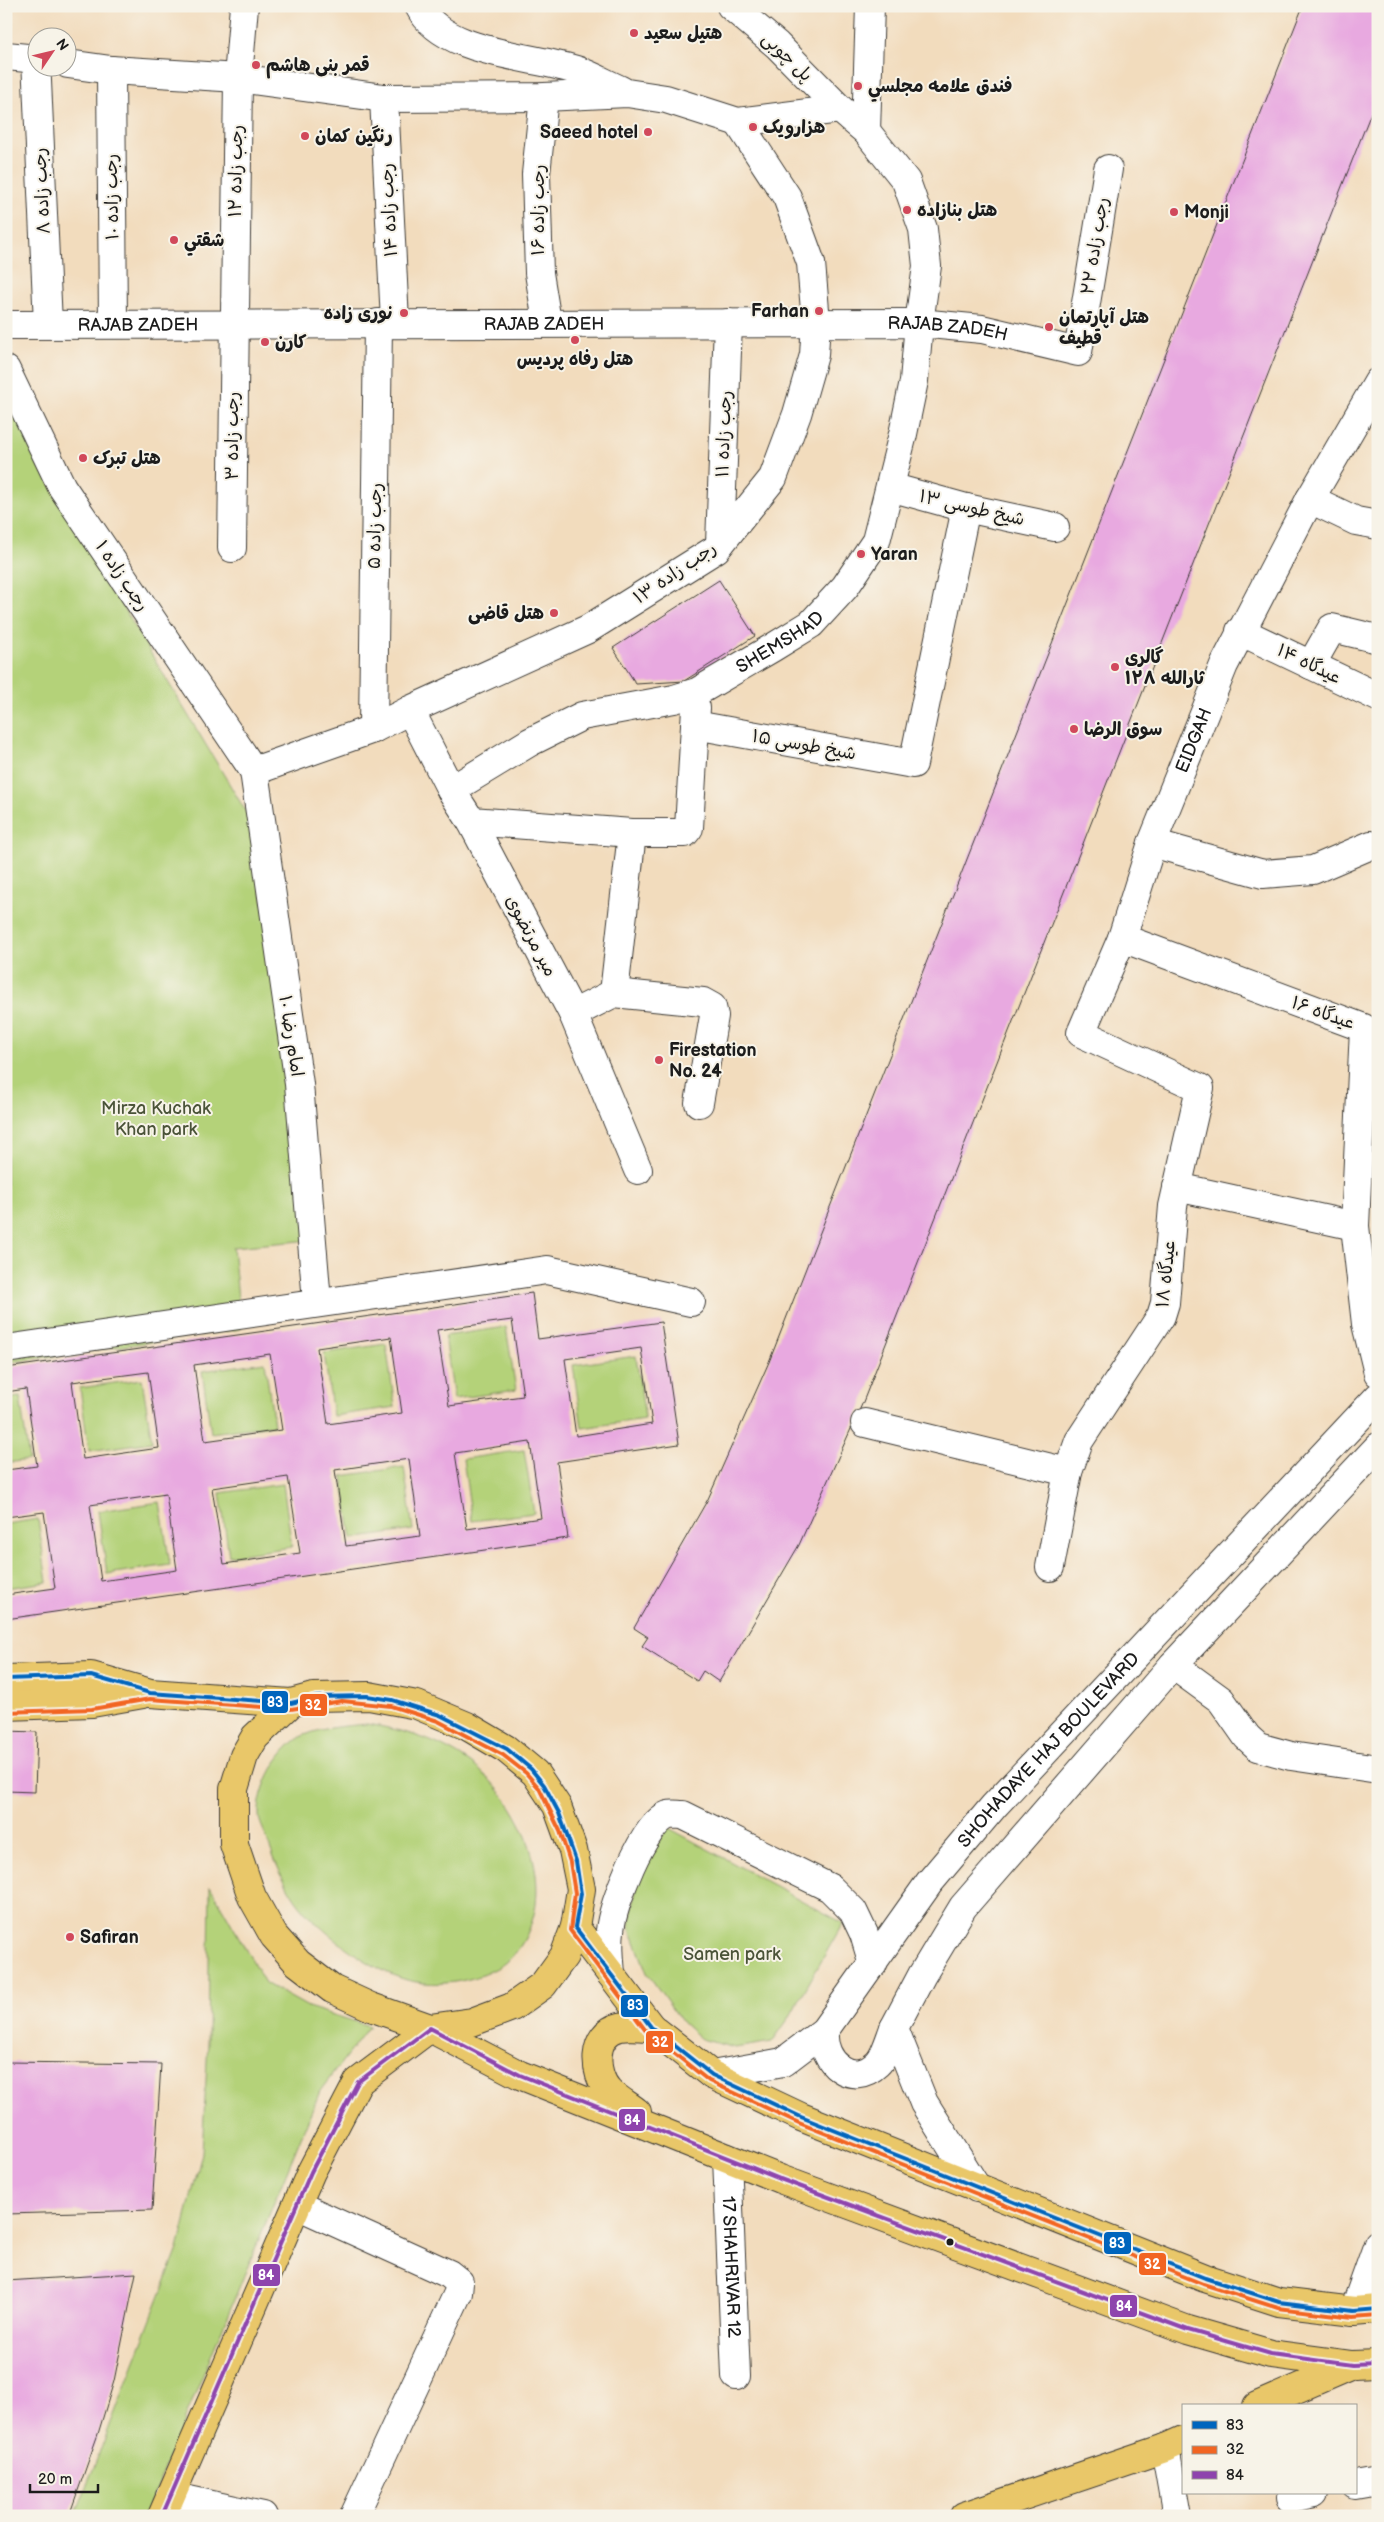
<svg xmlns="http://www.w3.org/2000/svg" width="1384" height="2522" font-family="'Balsamiq Sans','Playpen Sans Arabic',sans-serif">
  <rect width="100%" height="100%" fill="#f7f3e8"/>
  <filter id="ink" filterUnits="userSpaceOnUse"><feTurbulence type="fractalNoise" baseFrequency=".02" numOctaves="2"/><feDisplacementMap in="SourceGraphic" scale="10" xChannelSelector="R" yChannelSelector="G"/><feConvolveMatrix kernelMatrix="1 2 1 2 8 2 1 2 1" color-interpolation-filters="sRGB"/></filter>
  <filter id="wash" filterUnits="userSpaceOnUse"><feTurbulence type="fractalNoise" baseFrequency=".0096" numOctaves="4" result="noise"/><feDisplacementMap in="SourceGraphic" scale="20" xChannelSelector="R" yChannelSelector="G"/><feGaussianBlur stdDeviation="1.12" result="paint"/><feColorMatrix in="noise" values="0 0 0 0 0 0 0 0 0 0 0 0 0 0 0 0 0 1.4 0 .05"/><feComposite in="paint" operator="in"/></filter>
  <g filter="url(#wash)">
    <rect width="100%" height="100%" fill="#f2dcbd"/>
    <g fill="#b4d279" stroke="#68774a">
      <polygon points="6,394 54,492 248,815 322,1239 233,1247 241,1329 6,1363"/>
      <polygon points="506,1327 516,1390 454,1399 445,1336"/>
      <polygon points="386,1344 395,1407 333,1416 324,1353"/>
      <polygon points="636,1356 645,1419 582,1428 573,1365"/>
      <polygon points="265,1362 274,1425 211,1433 202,1371"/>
      <polygon points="142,1379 152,1442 89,1451 80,1388"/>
      <polygon points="20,1397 29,1460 6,1463 6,1399"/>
      <polygon points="524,1450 534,1513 472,1521 463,1459"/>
      <polygon points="404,1467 413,1530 352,1539 342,1476"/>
      <polygon points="283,1484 292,1547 229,1556 220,1493"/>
      <polygon points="160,1502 170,1565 107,1574 98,1511"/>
      <polygon points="38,1519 47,1582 6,1588 6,1524"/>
      <path d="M367 1724C404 1730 441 1741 472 1764 518 1799 552 1871 530 1927 522 1948 510 1963 489 1972 465 1983 433 1987 407 1980 372 1971 316 1929 296 1900 283 1881 274 1860 267 1839 265 1832 259 1823 259 1815 258 1799 267 1776 275 1764 282 1753 293 1740 305 1735 324 1727 347 1726 367 1724Z"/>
      <polygon points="667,1827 843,1923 789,2018 772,2042 735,2048 701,2039 683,2023 647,1973 629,1926 638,1879"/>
      <polygon points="210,1886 265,1983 308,2007 369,2026 320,2091 145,2516 75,2516 178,2249 202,2153 208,2042"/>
    </g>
    <g id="blocks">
      <g fill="#e8a9e0" fill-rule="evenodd">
        <polygon points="1303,6 1378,6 1378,95 863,1402 799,1545 719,1682 703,1671 697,1681 642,1646 648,1637 634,1628 708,1499 769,1362"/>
        <polygon points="719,580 755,636 684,681 636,684 613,648"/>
        <path d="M532 1293 538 1339 661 1322 679 1444 557 1462 568 1538 6 1619V1595L55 1588 44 1512 6 1517V1470L37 1466 26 1389 6 1392V1368ZM512 1320 523 1396 449 1406 437 1330ZM391 1337 402 1413 328 1424 317 1348ZM641 1348 652 1424 576 1436 565 1359ZM270 1354 282 1430 205 1441 194 1365ZM148 1372 159 1448 83 1459 72 1382ZM530 1442 541 1518 467 1529 455 1453ZM409 1459 420 1536 346 1546 335 1470ZM288 1477 300 1553 224 1564 212 1488ZM166 1494 177 1570 101 1581 90 1505Z"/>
        <polygon points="6,1731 37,1732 35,1792 6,1791"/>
        <polygon points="6,2062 161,2064 152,2210 6,2214"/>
        <polygon points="136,2273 114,2381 98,2434 69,2516 6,2516 6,2281"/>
      </g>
    </g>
  </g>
  <g filter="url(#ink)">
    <use href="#blocks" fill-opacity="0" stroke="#3c3934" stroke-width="1"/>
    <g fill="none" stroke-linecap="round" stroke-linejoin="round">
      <defs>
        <g id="minor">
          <path d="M419 6C443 55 533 55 579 71 593 76 607 84 621 90"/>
          <polyline points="6,56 38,59"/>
          <polyline points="36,59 48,324"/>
          <polyline points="68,64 111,70 238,78 384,98 544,97 627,93 666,99 738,122 840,109"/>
          <polyline points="111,70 113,324"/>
          <polyline points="544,97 536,174 539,273 547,322"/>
          <polyline points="384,98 395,322"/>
          <polyline points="866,131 870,6"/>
          <path id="s1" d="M6 325 919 323 982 329 1078 352 1108 169"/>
          <polyline points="6,370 62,487 254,771 299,1084 317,1302"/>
          <polyline points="890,487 966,508 1055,527"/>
          <polyline points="1310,499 1356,521 1378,525"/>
          <polyline points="720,544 728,323"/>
          <polyline points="232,548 238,78 244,6"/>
          <polyline points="1240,631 1378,697"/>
          <polyline points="1311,665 1332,628 1378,639"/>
          <polyline points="410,710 451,790 471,821 573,1014 638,1170"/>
          <polyline points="695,725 913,764 966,508"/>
          <polyline points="373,729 378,323"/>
          <polyline points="254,771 373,729 410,710 588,629 716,549 773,478 797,414 814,355 816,322 811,263 787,197 738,122"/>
          <path id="s2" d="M451 790 530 742 582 716 674 699 697 692 772 648 811 624 845 587 876 541 903 434 914 381 919 323 927 266 923 229 906 181 866 131 840 109 777 45 731 6"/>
          <polyline points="471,821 632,833 685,833 689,828 696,708"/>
          <polyline points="1152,843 1263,874 1313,870 1371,845"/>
          <polyline points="1122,938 1364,1028 1355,1226 1366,1324 1378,1373"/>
          <polyline points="614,993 632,833"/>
          <polyline points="573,1014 614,993 703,1002 712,1007 714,1016 699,1103"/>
          <polyline points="1177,1187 1355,1226"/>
          <polyline points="6,1349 547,1270 691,1302"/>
          <polyline points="865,1423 1068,1472"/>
          <path id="s3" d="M1050 1567 1068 1472 1079 1441 1161 1316 1165 1303 1173 1206 1200 1088 1081 1033 1122 938 1152 843 1224 665 1310 499 1378 382"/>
          <polyline points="1173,1665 1221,1700 1247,1737 1258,1747 1291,1756 1378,1769"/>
          <path d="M611 1974C610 1960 608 1945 610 1931 612 1905 643 1824 668 1815 672 1814 679 1815 683 1815L830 1888 853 1911 864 1934 873 1964"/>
          <path d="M824 2031C821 2062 852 2088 877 2064 885 2057 890 2038 894 2028"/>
          <path id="s4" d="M712 2075 783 2062 824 2031 929 1883 994 1806 1378 1397"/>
          <path id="s5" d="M727 2158 736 2376"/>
          <polyline points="977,2188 924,2103 894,2028 922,1975 963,1907 1173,1665 1378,1447"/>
          <polyline points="297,2205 449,2274 459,2282 458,2293 354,2516"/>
          <polyline points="1354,2311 1378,2244"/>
          <polyline points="1165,2448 1177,2516"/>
          <polyline points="1355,2485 1378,2481"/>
          <polyline points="170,2496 263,2516"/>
          <polyline points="1291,2498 1314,2493"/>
        </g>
        <g id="major">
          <polyline points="6,1679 91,1676 150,1693 291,1703"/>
          <polygon points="369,1696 417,1705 467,1726 506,1749 535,1773 557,1806 573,1850 581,1889 575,1927 564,1956 543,1985 512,2007 472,2022 430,2028 371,2007 332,1989 298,1963 274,1936 252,1897 234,1844 234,1789 244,1756 255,1737 291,1703 313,1697"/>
          <polyline points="6,1706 92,1703 143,1694"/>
          <polyline points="575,1927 651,2027 712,2075 801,2117 1205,2278 1279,2302 1354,2311 1378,2309"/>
          <path d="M637 2112C628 2105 617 2099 609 2091 593 2075 591 2033 620 2027 629 2025 641 2027 651 2027"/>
          <polyline points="1257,2406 1352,2365"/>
          <polyline points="162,2516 311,2172 358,2082 430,2028 520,2075 780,2179 1188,2330 1271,2354 1352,2365 1378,2364"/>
          <polyline points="964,2516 1165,2448 1183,2440"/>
        </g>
      </defs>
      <use href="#minor" stroke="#3c3934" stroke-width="30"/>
      <use href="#major" stroke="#3c3934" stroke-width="30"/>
      <use href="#minor" stroke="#fff" stroke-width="28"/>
      <use href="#major" stroke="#e9c769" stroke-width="28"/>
      <defs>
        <polyline id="bus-1" points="6,1679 91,1676 150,1693 291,1703 317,1697 367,1696 392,1700 440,1715 507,1749 531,1769 544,1785 559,1813 576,1861 581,1894 575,1927 651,2027 712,2075 801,2117 1205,2278 1279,2302 1354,2311 1378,2309"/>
        <polyline id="bus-2" points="6,1712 92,1709 150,1699 291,1709 342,1701 391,1706 438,1721 503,1755 526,1773 539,1788 560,1831 570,1862 575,1893 570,1930 646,2031 709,2081 799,2123 1203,2284 1278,2308 1353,2317 1378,2315"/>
        <polyline id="bus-3" points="162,2516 311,2172 358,2082 430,2028 520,2075 780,2179 1188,2330 1271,2354 1352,2365 1378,2364"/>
      </defs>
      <use href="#bus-1" stroke="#f7f3e8" stroke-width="8"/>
      <use href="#bus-2" stroke="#f7f3e8" stroke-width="8"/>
      <use href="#bus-3" stroke="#f7f3e8" stroke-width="8"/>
      <use href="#bus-1" stroke="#0065bd" stroke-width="4"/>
      <use href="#bus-2" stroke="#f26522" stroke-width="4"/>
      <use href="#bus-3" stroke="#8e44ad" stroke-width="4"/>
    </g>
  </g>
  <g fill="#d1495b" stroke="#f7f3e8" stroke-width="2">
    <circle cx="634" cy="33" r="5"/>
    <circle cx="256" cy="65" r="5"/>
    <circle cx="858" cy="86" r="5"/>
    <circle cx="753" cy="127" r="5"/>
    <circle cx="648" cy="132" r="5"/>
    <circle cx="305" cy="136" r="5"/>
    <circle cx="907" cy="210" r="5"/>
    <circle cx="1174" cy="212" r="5"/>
    <circle cx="174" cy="240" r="5"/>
    <circle cx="819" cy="311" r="5"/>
    <circle cx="404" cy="313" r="5"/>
    <circle cx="1049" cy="327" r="5"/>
    <circle cx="575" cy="340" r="5"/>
    <circle cx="265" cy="342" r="5"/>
    <circle cx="83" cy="458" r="5"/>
    <circle cx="861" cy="554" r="5"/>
    <circle cx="554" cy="613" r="5"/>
    <circle cx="1115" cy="667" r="5"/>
    <circle cx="1074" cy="729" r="5"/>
    <circle cx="659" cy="1060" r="5"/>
    <circle cx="70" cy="1937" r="5"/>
  </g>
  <circle fill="#1c1c1c" stroke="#f7f3e8" stroke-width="2" cx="950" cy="2242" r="4.5"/>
  <g text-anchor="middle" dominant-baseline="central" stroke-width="4" stroke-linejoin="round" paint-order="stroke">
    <g font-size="18" font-weight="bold" fill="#1c1c1c" stroke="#f7f3e8" text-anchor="start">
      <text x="644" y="33">هتیل سعید</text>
      <text x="266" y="65">قمر بنی هاشم</text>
      <text x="868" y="86">فندق علامه مجلسي</text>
      <text x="763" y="127">هزارویک</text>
      <text x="638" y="132" text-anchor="end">Saeed hotel</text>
      <text x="315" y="136">رنگین کمان</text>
      <text x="917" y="210">هتل بنازاده</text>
      <text x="1184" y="212">Monji</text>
      <text x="184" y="240">شقتي</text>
      <text x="809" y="311" text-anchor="end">Farhan</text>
      <text x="394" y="313" text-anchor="end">نورى زاده</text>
      <text x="1059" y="317">هتل آپارتمان<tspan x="1059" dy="21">قطیف</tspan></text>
      <text x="275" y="342">کارن</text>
      <text x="575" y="359" text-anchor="middle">هتل رفاه پردیس</text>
      <text x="93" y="458">هتل تبرک</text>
      <text x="871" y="554">Yaran</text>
      <text x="544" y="613" text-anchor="end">هتل قاضی</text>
      <text x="1125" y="657">گالری<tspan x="1125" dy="21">ثارالله ۱۲۸</tspan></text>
      <text x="1084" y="729">سوق الرضا</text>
      <text x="669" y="1050">Firestation<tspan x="669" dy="21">No. 24</tspan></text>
      <text x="80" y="1937">Safiran</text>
    </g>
    <g font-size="18" fill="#1c1c1c" stroke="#f7f3e8">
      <text transform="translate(787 57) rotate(44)">پل چوبی</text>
      <text transform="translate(236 171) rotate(-89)">رجب زاده ۱۲</text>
      <text transform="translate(42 191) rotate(-93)">رجب زاده ۸</text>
      <text transform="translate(112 197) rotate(-91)">رجب زاده ۱۰</text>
      <text transform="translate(389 210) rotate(-93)">رجب زاده ۱۴</text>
      <text transform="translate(538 210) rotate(-90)">رجب زاده ۱۶</text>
      <text transform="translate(1095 246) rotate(-81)">رجب زاده ۲۲</text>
      <text stroke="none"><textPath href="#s1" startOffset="538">RAJAB ZADEH</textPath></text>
      <text stroke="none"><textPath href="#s1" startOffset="132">RAJAB ZADEH</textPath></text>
      <text stroke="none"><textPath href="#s1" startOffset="942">RAJAB ZADEH</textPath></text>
      <text transform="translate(724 434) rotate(-88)">رجب زاده ۱۱</text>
      <text transform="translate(232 436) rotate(-90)">رجب زاده ۳</text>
      <text transform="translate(972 508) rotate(13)">شیخ طوسی ۱۳</text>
      <text transform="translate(375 526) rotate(-89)">رجب زاده ۵</text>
      <text transform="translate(675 573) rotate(-34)">رجب زاده ۱۳</text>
      <text transform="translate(122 576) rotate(56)">رجب زاده ۱</text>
      <text stroke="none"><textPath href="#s2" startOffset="365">SHEMSHAD</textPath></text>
      <text transform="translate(1309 664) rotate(26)">عیدگاه ۱۴</text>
      <text stroke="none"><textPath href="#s3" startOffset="956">EIDGAH</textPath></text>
      <text transform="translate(804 745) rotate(10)">۱۵ شیخ طوسی</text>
      <text transform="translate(531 936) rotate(62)">میر مرتضوی</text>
      <text transform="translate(1323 1013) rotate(20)">عیدگاه ۱۶</text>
      <text transform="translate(291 1036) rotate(81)">امام رضا ۱۰</text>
      <text transform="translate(1166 1274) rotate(-84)">عیدگاه ۱۸</text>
      <text stroke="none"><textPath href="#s4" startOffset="484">SHOHADAYE HAJ BOULEVARD</textPath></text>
      <text stroke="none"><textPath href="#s5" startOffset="109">17 SHAHRIVAR 12</textPath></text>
    </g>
    <g font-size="18" fill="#4a5338" stroke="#f7f3e8">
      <text x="156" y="1108">Mirza Kuchak<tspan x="156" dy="21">Khan park</tspan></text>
      <text x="732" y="1954">Samen park</text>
    </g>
  </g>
  <g stroke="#f7f3e8" stroke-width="2">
    <rect x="261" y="1690" width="28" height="24" rx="5" fill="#0065bd"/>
    <rect x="299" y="1693" width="29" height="24" rx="5" fill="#f26522"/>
    <rect x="620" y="1994" width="29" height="24" rx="5" fill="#0065bd"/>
    <rect x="645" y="2030" width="29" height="24" rx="5" fill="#f26522"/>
    <rect x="618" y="2108" width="28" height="24" rx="5" fill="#8e44ad"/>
    <rect x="1103" y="2231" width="29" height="24" rx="5" fill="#0065bd"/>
    <rect x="1138" y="2252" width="29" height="24" rx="5" fill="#f26522"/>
    <rect x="252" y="2263" width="29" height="24" rx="5" fill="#8e44ad"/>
    <rect x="1109" y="2294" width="29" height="24" rx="5" fill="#8e44ad"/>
  </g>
  <g font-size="14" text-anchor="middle" font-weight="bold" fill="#fff">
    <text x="275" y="1707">83</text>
    <text x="313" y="1710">32</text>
    <text x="635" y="2010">83</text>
    <text x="660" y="2047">32</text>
    <text x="632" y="2125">84</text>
    <text x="1117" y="2248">83</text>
    <text x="1152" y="2269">32</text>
    <text x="266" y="2280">84</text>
    <text x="1124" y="2311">84</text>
  </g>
  <rect width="1384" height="2522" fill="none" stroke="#f7f3e8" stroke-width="25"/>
  <rect x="1182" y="2404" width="175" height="90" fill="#f7f3e8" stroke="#9f9d96"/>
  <rect x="1192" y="2421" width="25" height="8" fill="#0065bd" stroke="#9f9d96"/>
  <text x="1226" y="2430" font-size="15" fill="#1c1c1c">83</text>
  <rect x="1192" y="2446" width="25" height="8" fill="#f26522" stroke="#9f9d96"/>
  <text x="1226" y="2454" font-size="15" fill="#1c1c1c">32</text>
  <rect x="1192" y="2471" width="25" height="8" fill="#8e44ad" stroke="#9f9d96"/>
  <text x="1226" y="2480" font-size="15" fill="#1c1c1c">84</text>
  <g transform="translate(52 52) rotate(55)"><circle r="24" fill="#f7f3e8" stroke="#9f9d96"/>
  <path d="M0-4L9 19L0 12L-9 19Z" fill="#d1495b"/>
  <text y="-8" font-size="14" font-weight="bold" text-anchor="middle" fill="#1c1c1c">N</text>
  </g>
  <path d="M30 2484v8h68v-8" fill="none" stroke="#1c1c1c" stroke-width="2.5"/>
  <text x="38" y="2484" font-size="15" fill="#1c1c1c" stroke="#f7f3e8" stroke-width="4" paint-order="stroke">20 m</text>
</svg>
